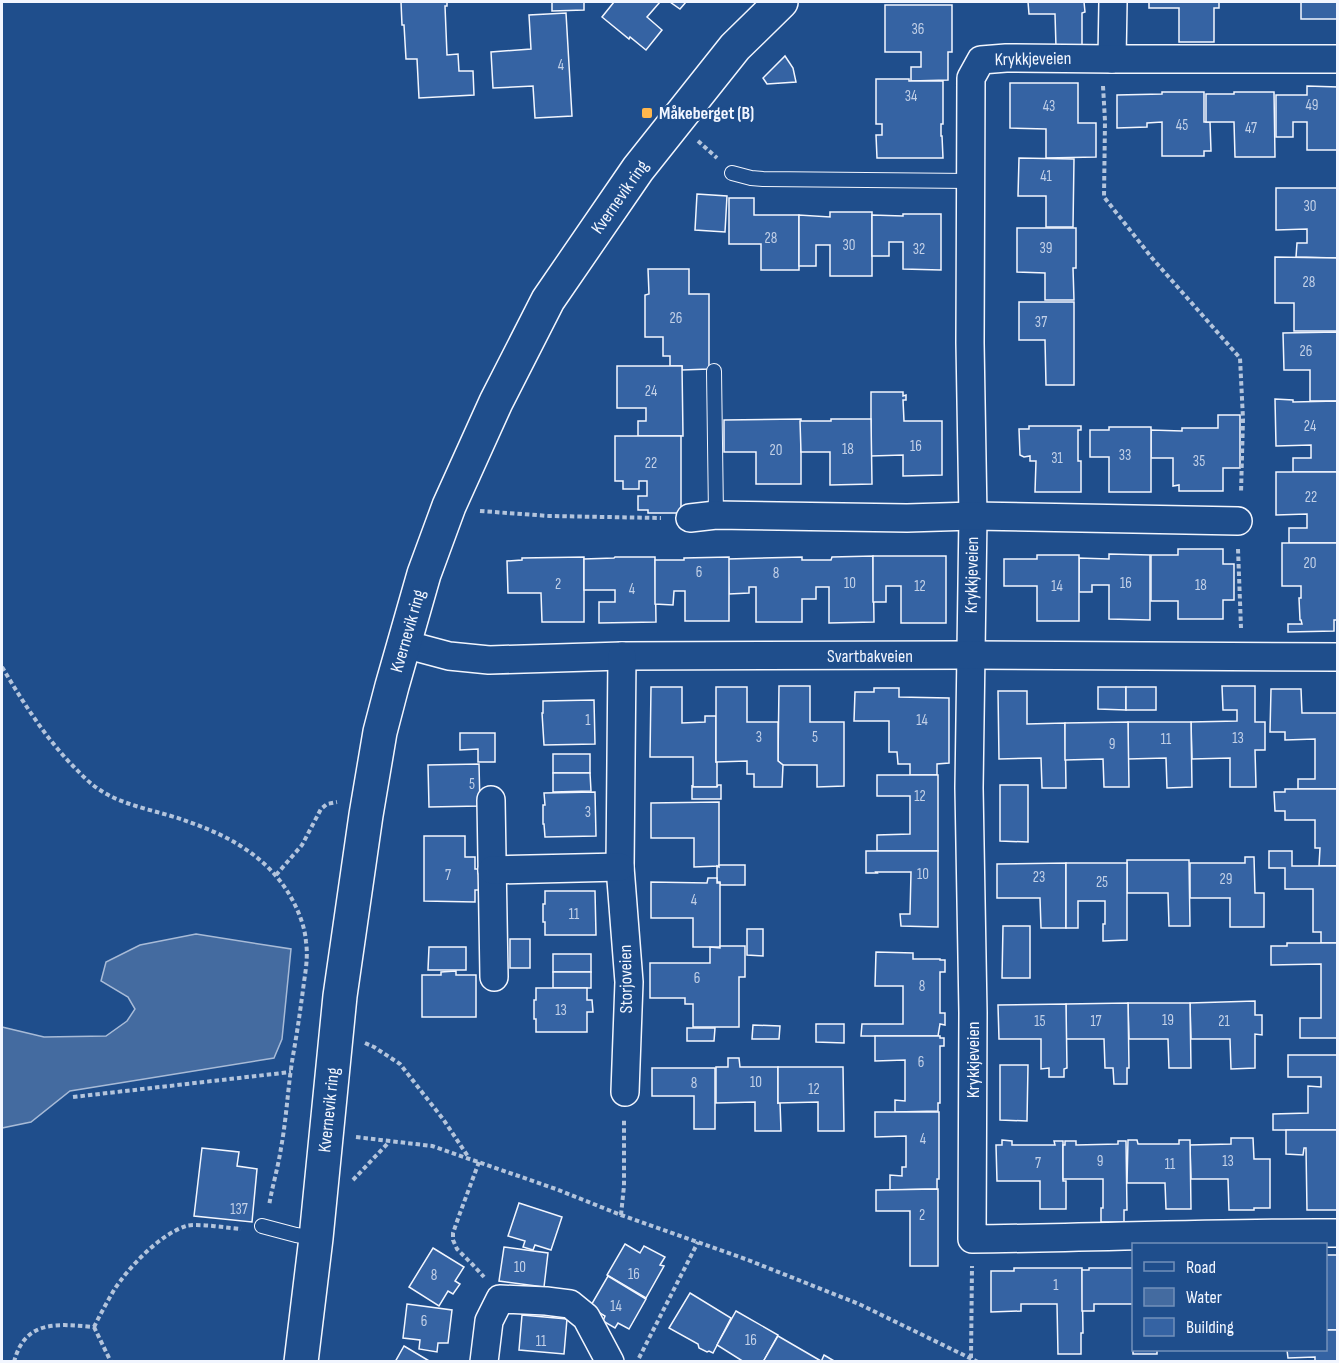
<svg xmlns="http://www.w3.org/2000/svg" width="1339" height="1363" font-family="'Sofia Sans Condensed',sans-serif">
  <rect width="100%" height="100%" fill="#1f4e8c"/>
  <polygon fill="#446ba0" stroke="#a8bbd7" stroke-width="1.5" points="196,934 291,949 282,1039 274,1058 70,1091 31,1122 2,1128 2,1027 44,1037 106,1036 127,1021 135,1009 128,997 101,981 106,962 140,945"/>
  <g fill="#3563a3" stroke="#f2f6ff" stroke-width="1.5">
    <polygon points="401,2 447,2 447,6 445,6 447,55 458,54 459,71 473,71 474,95 419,98 417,59 406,59 404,25 402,25"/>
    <polygon points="552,2 584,2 584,10 552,11"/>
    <polygon points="614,2 660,2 647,17 662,30 646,50 630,37 629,39 602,17"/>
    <polygon points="670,2 686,2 680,9"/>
    <polygon points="1028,2 1084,2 1085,12 1082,13 1082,47 1056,47 1055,14 1029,14"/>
    <polygon points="1149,2 1219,2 1219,8 1214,8 1214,42 1179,42 1179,8 1149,8"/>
    <rect x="1301" y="2" width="37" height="17"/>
    <polygon points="885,5 952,5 952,52 948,52 948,80 911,81 911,67 921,67 921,52 885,52"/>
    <polygon points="566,13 572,116 535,118 533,86 493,88 491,52 531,49 529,15"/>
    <polygon points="785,56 793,68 796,82 767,84 763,78"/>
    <polygon points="876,79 909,79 909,81 943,81 943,124 941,124 941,136 942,136 943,158 877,158 876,135 882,135 882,124 876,124"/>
    <polygon points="1010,83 1078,83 1078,123 1096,123 1096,157 1046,158 1046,129 1010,128"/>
    <polygon points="1307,86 1338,87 1338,150 1307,150 1307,122 1293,122 1293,137 1276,137 1276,95 1307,95"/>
    <polygon points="1162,92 1204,92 1204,122 1210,122 1211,151 1204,151 1204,156 1162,156 1162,122 1147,123 1147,127 1117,128 1117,95 1162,94"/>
    <polygon points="1234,92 1274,92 1275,157 1235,157 1234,122 1206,122 1206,94 1234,94"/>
    <polygon points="1019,158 1074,159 1073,227 1046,227 1046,196 1018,196"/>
    <polygon points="1276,188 1338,188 1337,258 1296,257 1297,243 1307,243 1307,229 1276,230"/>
    <polygon points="697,194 727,196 725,232 695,230"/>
    <polygon points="729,198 754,198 754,215 799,215 799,270 761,270 761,244 729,244"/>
    <polygon points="830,212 872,212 872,276 830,276 830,245 816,245 816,266 799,266 799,215 830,217"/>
    <polygon points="903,214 941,214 941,270 903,269 903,242 889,242 889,256 872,256 872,215 903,216"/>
    <polygon points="1017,228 1076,228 1076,268 1073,268 1074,300 1045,300 1045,273 1017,272"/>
    <polygon points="1275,257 1337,258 1338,331 1294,331 1294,303 1275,303"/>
    <polygon points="648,269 689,269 689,294 709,294 709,369 682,370 682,366 670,366 670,356 663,356 663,337 645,337 645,295 649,294"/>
    <polygon points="1019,302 1074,302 1074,385 1046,385 1045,340 1019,340"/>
    <polygon points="1338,332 1337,401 1310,401 1310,370 1284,370 1283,333"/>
    <polygon points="617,366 682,366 683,436 638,436 638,421 646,421 646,408 617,408"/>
    <polygon points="871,392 903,392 903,396 906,395 906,400 903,400 904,421 942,421 942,475 903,476 903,455 871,456"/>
    <polygon points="1275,399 1293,400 1293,402 1338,401 1338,472 1293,472 1293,458 1311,458 1311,445 1276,446"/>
    <polygon points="1218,415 1240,415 1240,468 1223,468 1223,491 1179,491 1179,485 1173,486 1173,458 1151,458 1151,430 1182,431 1182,428 1218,428"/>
    <polygon points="801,419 801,484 756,484 756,452 724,452 724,420"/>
    <polygon points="831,419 871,419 872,484 830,485 830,452 801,452 800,421 831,421"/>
    <polygon points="1029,426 1081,426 1081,430 1078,430 1078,461 1081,461 1081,492 1035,492 1036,461 1030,461 1030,456 1024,457 1020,455 1019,429 1029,429"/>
    <polygon points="1109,427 1151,427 1151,492 1109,492 1109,457 1090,457 1090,430 1109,430"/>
    <polygon points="615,436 681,436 681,513 648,513 648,510 638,510 638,496 647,496 647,481 639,481 639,489 623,489 623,481 615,481"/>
    <polygon points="1276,472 1338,472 1338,543 1289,543 1289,528 1307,528 1307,514 1276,515"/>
    <polygon points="1282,543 1338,543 1337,620 1334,620 1334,631 1288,632 1288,624 1302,624 1301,620 1300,620 1299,598 1301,598 1301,586 1282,586"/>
    <polygon points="1178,549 1223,549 1223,564 1234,564 1234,600 1223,600 1223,619 1178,619 1178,601 1151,601 1151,555 1178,555"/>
    <polygon points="1109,554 1150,555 1150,620 1109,619 1109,585 1092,585 1092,592 1079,592 1079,558 1109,559"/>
    <polygon points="1037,555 1079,555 1079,621 1037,621 1037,586 1004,586 1004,559 1037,559"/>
    <polygon points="873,556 874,622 829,623 829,587 816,587 816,599 802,599 802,622 756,622 756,587 749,587 749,593 729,594 728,559 802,557 802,560 831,560 832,557"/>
    <polygon points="873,556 946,556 946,623 901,623 901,586 886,586 886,602 873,602"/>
    <polygon points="584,557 584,622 542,622 541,593 508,593 507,561 522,560 522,558"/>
    <polygon points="615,557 655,557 656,622 599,623 599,602 615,602 615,590 584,590 584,559 614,558"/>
    <polygon points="729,557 729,621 685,621 685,591 674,591 673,605 655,604 655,560 684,560 684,558"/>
    <polygon points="779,686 810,686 810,722 844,722 844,786 817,787 817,765 783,765 778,761"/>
    <polygon points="1222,686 1255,686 1255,722 1265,722 1265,750 1255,750 1256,787 1230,787 1230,758 1192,759 1191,722 1237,721 1237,710 1223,710"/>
    <polygon points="651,687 682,687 682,723 705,722 705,716 716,716 716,762 717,762 717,787 693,787 693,757 650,757"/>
    <polygon points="716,687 747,687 747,722 778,722 778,761 783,765 782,787 754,787 754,774 747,774 747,761 716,762"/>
    <polygon points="1098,687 1126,687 1126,710 1098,709"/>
    <rect x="1126" y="687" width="30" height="23"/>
    <polygon points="874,688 899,688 899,697 949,698 949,763 937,764 937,775 910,775 910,764 898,764 897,752 889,752 889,721 854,721 855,692 874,692"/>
    <polygon points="1271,689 1301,689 1302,713 1338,713 1338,789 1298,789 1298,779 1315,779 1315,739 1285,740 1285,732 1270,732"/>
    <polygon points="998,691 1027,691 1027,724 1065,723 1066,788 1042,788 1041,758 999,759"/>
    <polygon points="594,700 595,744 544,745 542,713 543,713 543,701"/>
    <polygon points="1128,722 1191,722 1192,787 1167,788 1166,758 1128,759"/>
    <polygon points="1128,722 1129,787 1104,787 1103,759 1065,760 1065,723"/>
    <polygon points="460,733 495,733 495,762 478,762 478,749 460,750"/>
    <rect x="553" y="754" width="37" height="19"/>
    <polygon points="479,764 480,806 429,807 428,765"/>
    <polygon points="553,773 590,773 591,791 553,792"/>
    <polygon points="877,775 938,775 938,851 877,851 877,835 910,834 910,796 877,796"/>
    <polygon points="692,785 693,787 717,787 718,785 721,785 721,799 692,799"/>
    <polygon points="1000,785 1028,785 1028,842 1000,841"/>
    <polygon points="1285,789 1338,789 1338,866 1319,866 1320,848 1315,848 1315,820 1285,820 1285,811 1275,811 1274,792 1285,792"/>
    <polygon points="595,792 596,836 545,837 544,824 543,824 543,805 545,805 544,793"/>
    <polygon points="719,802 719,866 694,867 694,838 651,838 651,803"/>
    <polygon points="424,836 465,836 465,857 475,857 475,869 480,869 480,890 475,890 475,902 424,901"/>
    <polygon points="866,851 938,851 938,927 901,926 900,914 910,914 911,872 876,872 877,873 866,873"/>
    <polygon points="1269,851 1292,851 1292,866 1338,866 1338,943 1321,943 1321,932 1313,932 1313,889 1285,889 1285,868 1269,868"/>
    <polygon points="1245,857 1254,857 1255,893 1264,893 1264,927 1230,927 1230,898 1190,898 1190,863 1245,863"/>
    <polygon points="1127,860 1189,860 1190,926 1169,926 1168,893 1127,893"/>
    <polygon points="1066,863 1066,928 1041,928 1040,898 997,898 997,864"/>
    <polygon points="1066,863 1127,863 1127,940 1103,941 1103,924 1105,924 1105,901 1078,901 1078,928 1066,928"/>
    <polygon points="719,865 745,865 745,885 720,885 720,882 717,882 717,866 719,867"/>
    <polygon points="708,878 717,878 717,883 720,883 720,947 693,947 693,918 651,918 651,882 707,883"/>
    <polygon points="545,891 595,891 596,935 545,935 545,922 543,922 543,904 545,904"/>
    <polygon points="1003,926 1030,926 1030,978 1002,978"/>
    <polygon points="747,929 763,929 763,956 747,955"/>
    <rect x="510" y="939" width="20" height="29"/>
    <polygon points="1287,943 1338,943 1338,1038 1300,1038 1300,1018 1321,1018 1321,964 1271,965 1271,946 1287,946"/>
    <polygon points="720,946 745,946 745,977 739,977 739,1027 693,1027 693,1004 685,1004 685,998 650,998 650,963 710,963 710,947 720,948"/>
    <polygon points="429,947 466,947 466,970 428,970"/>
    <polygon points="876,952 913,953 913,959 940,959 940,960 945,960 945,972 940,972 940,1013 945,1013 945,1025 940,1024 938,1036 861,1036 862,1024 903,1024 903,986 875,986"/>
    <rect x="553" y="954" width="38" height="18"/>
    <polygon points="456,971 456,975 476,975 476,1017 422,1017 422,975 441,975 441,972"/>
    <rect x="553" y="972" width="38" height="16"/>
    <polygon points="536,988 587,988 587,1000 592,1000 593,1012 587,1012 587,1032 536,1032 536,1019 534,1019 534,1000 536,1000"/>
    <polygon points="1255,1001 1255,1015 1262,1015 1262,1035 1255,1034 1255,1068 1231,1069 1230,1039 1191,1039 1190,1003"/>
    <polygon points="1128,1003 1190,1003 1191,1068 1169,1068 1168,1039 1129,1039"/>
    <polygon points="1128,1003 1129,1068 1127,1068 1127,1084 1114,1084 1113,1068 1105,1068 1104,1039 1066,1039 1066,1004"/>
    <polygon points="1066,1004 1067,1068 1064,1069 1064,1077 1049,1077 1049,1068 1041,1069 1041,1039 999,1039 998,1005"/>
    <polygon points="816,1024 844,1024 844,1043 816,1042"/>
    <polygon points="753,1025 780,1026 779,1039 752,1039"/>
    <polygon points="687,1028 715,1028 714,1041 687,1041"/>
    <polygon points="875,1036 940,1036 940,1038 944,1038 944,1046 940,1046 940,1103 938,1103 938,1111 895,1112 895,1100 905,1101 905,1060 875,1061"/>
    <polygon points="1288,1055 1338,1055 1338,1130 1273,1130 1273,1114 1308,1113 1308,1086 1321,1087 1321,1077 1288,1077"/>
    <polygon points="728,1058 739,1058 740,1067 778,1067 778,1103 780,1102 781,1131 755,1131 755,1102 716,1103 716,1067 728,1067"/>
    <polygon points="1000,1065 1028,1065 1027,1121 1000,1120"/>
    <polygon points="778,1067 843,1067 844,1131 818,1131 818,1102 778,1103"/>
    <polygon points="652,1068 715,1068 715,1129 694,1129 694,1096 652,1096"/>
    <polygon points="875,1112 939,1112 939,1179 937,1179 937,1189 890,1190 890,1175 902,1176 902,1167 906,1167 906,1136 875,1137"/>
    <polygon points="1286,1130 1338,1130 1338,1210 1307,1210 1306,1148 1304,1148 1303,1155 1286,1154"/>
    <polygon points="1231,1138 1253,1138 1254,1159 1270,1159 1270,1208 1254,1208 1254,1210 1229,1210 1228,1179 1191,1179 1190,1145 1231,1144"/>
    <polygon points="1002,1140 1012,1141 1012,1145 1055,1145 1054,1141 1063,1141 1063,1181 1066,1181 1066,1209 1040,1209 1040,1181 997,1181 996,1145 1002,1145"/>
    <polygon points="1128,1140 1137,1140 1138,1144 1179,1144 1179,1140 1190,1140 1191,1209 1166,1209 1165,1183 1127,1183"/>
    <polygon points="1065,1141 1076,1141 1076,1145 1118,1144 1118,1141 1126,1141 1127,1210 1124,1210 1124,1222 1101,1222 1101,1208 1103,1208 1103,1179 1063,1179 1063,1145 1065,1145"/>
    <polygon points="202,1148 239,1152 237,1166 257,1169 252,1222 194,1216"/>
    <polygon points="938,1189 938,1266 910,1266 910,1211 876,1211 876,1190"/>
    <polygon points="519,1203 562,1217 551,1250 535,1245 533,1250 523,1247 525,1241 508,1236"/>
    <polygon points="625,1244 640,1253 644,1246 665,1257 660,1265 664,1266 646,1298 607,1275"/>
    <polygon points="504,1247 548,1253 544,1287 499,1281"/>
    <polygon points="433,1248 464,1267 455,1281 460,1284 453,1294 448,1291 439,1306 409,1287"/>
    <rect x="1326" y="1255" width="12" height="75"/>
    <polygon points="1014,1268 1082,1268 1083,1333 1081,1333 1081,1354 1058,1354 1057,1304 1021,1304 1021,1311 991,1312 991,1271 1014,1271"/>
    <polygon points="1089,1268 1134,1268 1134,1350 1157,1350 1157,1354 1133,1354 1133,1304 1094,1304 1094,1311 1082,1311 1082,1270 1089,1270"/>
    <polygon points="608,1276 646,1299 629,1329 618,1323 615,1328 603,1321 605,1316 590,1307"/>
    <polygon points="690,1293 731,1318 713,1353 709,1351 707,1352 699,1348 698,1344 669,1328"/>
    <polygon points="407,1304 452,1310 448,1343 438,1343 437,1352 419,1349 420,1340 403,1338"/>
    <polygon points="736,1311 778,1335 763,1362 744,1362 717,1345"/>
    <polygon points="522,1315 567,1319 564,1354 519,1350"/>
    <polygon points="1326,1330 1338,1330 1338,1362 1315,1362 1315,1357 1288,1358 1287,1350 1326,1350"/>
    <polygon points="778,1336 821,1361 820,1362 763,1362"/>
    <polygon points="404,1346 431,1362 395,1362"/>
    <polygon points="824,1355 836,1362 821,1362"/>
  </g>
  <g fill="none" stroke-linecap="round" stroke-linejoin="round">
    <defs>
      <g id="lane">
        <polyline points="732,173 751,178 763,179 970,181"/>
        <polyline points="714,371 716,515"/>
        <polyline points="262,1226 296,1235 316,1238"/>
      </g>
      <g id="street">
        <polyline points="1112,59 1113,2"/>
        <path d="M1338 59H1112L1006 58 981 60 971 78 970 343 973 516 969 788 973 1013 972 1239C1094 1238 1215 1232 1338 1233"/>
        <polyline points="690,518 716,515 907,518 973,516 1238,521"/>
        <polyline points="404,644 449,656 489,660 622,656 970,655 1338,657"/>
        <polyline points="622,656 620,867 629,982 625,1092"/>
        <polyline points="491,800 494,977"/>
        <polyline points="492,870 620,867"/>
        <polyline points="484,1362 489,1321 500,1299 546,1301 570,1304 586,1317 610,1362"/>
      </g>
      <polyline id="secondary" points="301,1362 316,1238 340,996 366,815 380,732 392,686 424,574 449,506 496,402 548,300 638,169 735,47 781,2"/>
    </defs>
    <use href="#lane" stroke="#f2f6ff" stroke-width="16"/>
    <use href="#street" stroke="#f2f6ff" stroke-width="30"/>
    <use href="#secondary" stroke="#f2f6ff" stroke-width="36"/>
    <g stroke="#b3c4dc" stroke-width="4" stroke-dasharray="4.5 3" stroke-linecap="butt">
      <polyline points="1103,86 1105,121 1104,197 1152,258 1240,358 1243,419 1241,493"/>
      <polyline points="698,141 717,158"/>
      <polyline points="480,511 549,516 661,518"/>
      <polyline points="1238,549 1241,628"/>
      <path d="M2 667C23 702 44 736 73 766 81 774 90 784 100 790 125 807 161 811 189 822 235 838 275 862 296 907 301 918 305 929 306 942 308 955 306 969 304 982 301 1005 298 1027 294 1050 288 1082 287 1116 281 1148 278 1168 272 1187 269 1206"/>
      <polyline points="276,875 302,845 321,809 327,804 337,802"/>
      <polyline points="365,1043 374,1047 400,1064 443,1119 469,1158"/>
      <polyline points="73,1097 291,1072"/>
      <polyline points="356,1137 432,1146 556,1189 621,1215 748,1260 859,1304 978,1362"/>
      <polyline points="479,1162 460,1213 453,1233 453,1240 457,1249 473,1265 484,1277"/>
      <polyline points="353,1180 389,1142"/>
      <polyline points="621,1215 624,1186 624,1120"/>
      <path d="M94 1327C100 1315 107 1302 114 1290 129 1267 159 1235 186 1226 196 1223 229 1228 241 1229"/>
      <polyline points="94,1327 111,1362"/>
      <polyline points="639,1358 698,1242"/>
      <polyline points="971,1358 972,1266"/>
      <path d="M14 1362C25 1319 58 1324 94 1327"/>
    </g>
    <use href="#lane" stroke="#1f4e8c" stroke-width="14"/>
    <use href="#street" stroke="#1f4e8c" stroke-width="27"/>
    <use href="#secondary" stroke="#1f4e8c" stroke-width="33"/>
  </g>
  <rect fill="#ffb74d" stroke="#1f4e8c" stroke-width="2" x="641" y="107" width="12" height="12" rx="3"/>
  <g text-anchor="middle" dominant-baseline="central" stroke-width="4.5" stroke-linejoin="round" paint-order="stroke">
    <g font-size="15" fill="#c3d1e8">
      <text x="918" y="29">36</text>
      <text x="561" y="65">4</text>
      <text x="911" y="96">34</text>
      <text x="1312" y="105">49</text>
      <text x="1049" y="106">43</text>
      <text x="1182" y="125">45</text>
      <text x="1251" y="128">47</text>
      <text x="1046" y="176">41</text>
      <text x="1310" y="206">30</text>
      <text x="771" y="238">28</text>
      <text x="849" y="245">30</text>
      <text x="1046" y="248">39</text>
      <text x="919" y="249">32</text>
      <text x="1309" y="282">28</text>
      <text x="676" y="318">26</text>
      <text x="1041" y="322">37</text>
      <text x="1306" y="351">26</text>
      <text x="651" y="391">24</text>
      <text x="1310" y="426">24</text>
      <text x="916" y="446">16</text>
      <text x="848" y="449">18</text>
      <text x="776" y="450">20</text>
      <text x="1125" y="455">33</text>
      <text x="1057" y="458">31</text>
      <text x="1199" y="461">35</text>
      <text x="651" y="463">22</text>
      <text x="1311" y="497">22</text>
      <text x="1310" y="563">20</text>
      <text x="699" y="572">6</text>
      <text x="776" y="573">8</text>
      <text x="850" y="583">10</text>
      <text x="1126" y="583">16</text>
      <text x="558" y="584">2</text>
      <text x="1201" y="585">18</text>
      <text x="920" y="586">12</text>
      <text x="1057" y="586">14</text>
      <text x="632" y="589">4</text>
      <text x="588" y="720">1</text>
      <text x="922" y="720">14</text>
      <text x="759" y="737">3</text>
      <text x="815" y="737">5</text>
      <text x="1238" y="738">13</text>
      <text x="1166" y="739">11</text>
      <text x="1112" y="744">9</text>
      <text x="472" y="784">5</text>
      <text x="920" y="796">12</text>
      <text x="588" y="812">3</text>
      <text x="923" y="874">10</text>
      <text x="448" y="875">7</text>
      <text x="1039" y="877">23</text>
      <text x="1226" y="879">29</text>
      <text x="1102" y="882">25</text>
      <text x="694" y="900">4</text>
      <text x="574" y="914">11</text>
      <text x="697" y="978">6</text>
      <text x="922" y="986">8</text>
      <text x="561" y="1010">13</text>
      <text x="1168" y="1020">19</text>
      <text x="1040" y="1021">15</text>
      <text x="1096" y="1021">17</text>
      <text x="1224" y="1021">21</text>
      <text x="921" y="1062">6</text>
      <text x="756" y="1082">10</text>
      <text x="694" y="1083">8</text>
      <text x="814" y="1089">12</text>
      <text x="923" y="1139">4</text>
      <text x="1100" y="1161">9</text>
      <text x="1228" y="1161">13</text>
      <text x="1038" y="1163">7</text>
      <text x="1170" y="1164">11</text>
      <text x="239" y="1209">137</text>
      <text x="922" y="1215">2</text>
      <text x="520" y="1267">10</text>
      <text x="634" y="1274">16</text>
      <text x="434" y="1275">8</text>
      <text x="1056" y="1285">1</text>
      <text x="616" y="1306">14</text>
      <text x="424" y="1321">6</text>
      <text x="751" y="1340">16</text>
      <text x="541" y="1341">11</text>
    </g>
    <g font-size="18" fill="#f2f6ff" stroke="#1f4e8c">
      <text transform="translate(1033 59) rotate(-1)">Krykkjeveien</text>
      <text transform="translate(620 197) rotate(-55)">Kvernevik ring</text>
      <text transform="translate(972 575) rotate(-89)">Krykkjeveien</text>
      <text transform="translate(408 631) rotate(-74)">Kvernevik ring</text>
      <text x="870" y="656">Svartbakveien</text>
      <text transform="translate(626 979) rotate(-91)">Storjoveien</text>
      <text transform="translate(973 1060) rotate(-90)">Krykkjeveien</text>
      <text transform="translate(329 1110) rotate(-84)">Kvernevik ring</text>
    </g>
    <g font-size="18" font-weight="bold" fill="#f2f6ff" stroke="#1f4e8c" text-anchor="start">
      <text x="659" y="113">Måkeberget (B)</text>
    </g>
  </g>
  <rect width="1339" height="1363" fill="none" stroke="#f2f6ff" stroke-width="6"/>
  <rect x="1132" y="1243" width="195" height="108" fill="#1f4e8c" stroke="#7391ba" stroke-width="1.5"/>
  <rect x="1144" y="1262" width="30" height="9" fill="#1f4e8c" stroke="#7391ba" stroke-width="1.5"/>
  <text x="1186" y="1273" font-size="18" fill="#f2f6ff">Road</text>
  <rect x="1144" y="1288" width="30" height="18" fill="#446ba0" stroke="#7391ba" stroke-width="1.5"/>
  <text x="1186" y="1303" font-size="18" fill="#f2f6ff">Water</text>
  <rect x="1144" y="1318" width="30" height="18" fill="#3563a3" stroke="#7391ba" stroke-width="1.5"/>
  <text x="1186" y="1333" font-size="18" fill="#f2f6ff">Building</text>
</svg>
